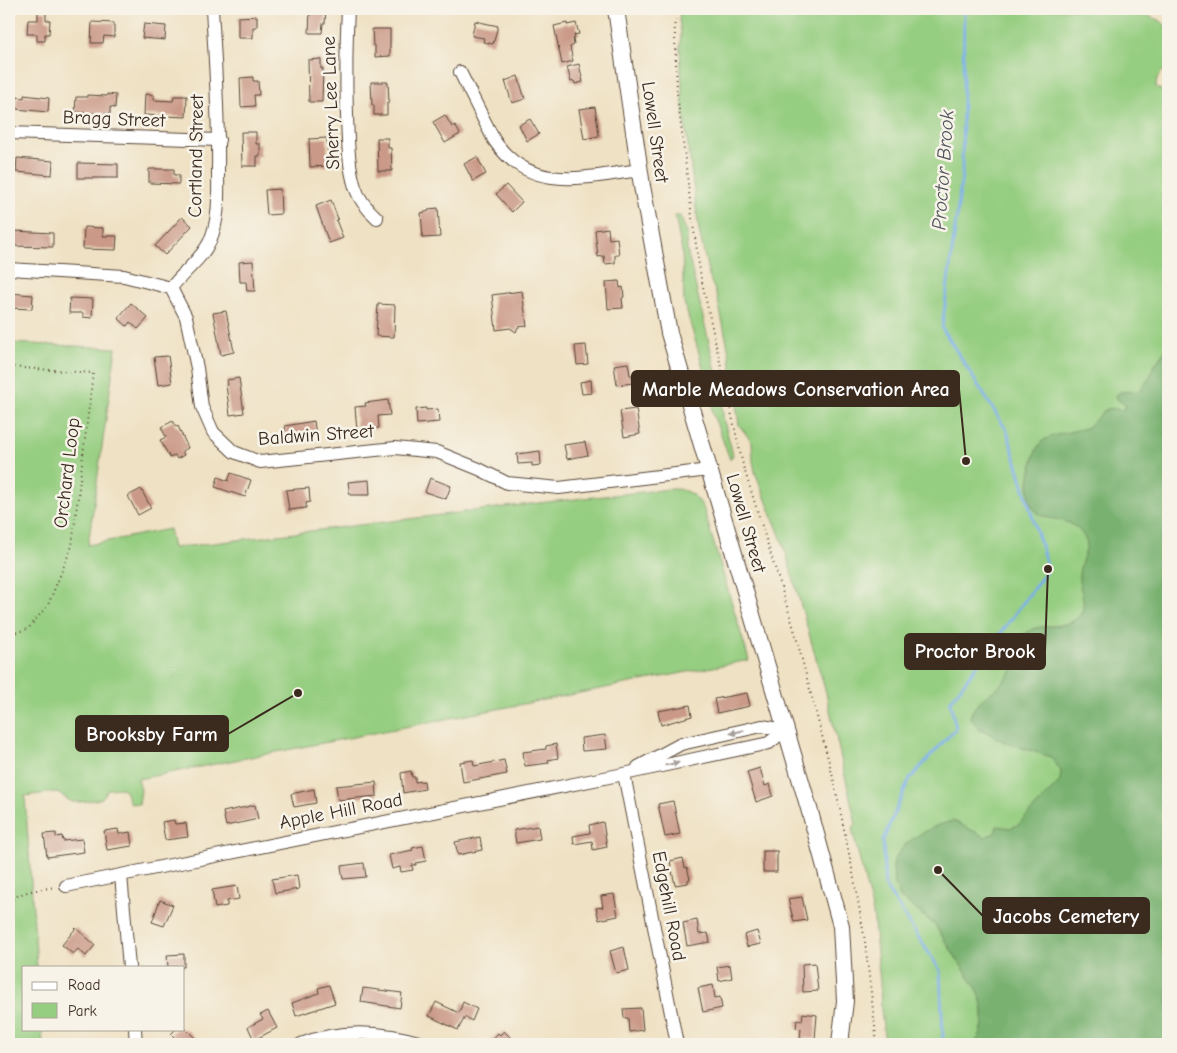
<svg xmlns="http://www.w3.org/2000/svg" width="1177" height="1053" font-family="'Comic Neue',sans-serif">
  <rect width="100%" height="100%" fill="#f7f3e8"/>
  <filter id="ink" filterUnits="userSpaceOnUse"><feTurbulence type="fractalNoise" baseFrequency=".02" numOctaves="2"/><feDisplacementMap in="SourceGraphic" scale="10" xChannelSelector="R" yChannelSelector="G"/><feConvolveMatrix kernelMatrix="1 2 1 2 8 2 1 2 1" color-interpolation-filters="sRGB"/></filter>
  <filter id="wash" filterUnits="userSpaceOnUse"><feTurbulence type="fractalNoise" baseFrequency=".0096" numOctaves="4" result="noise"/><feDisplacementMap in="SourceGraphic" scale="20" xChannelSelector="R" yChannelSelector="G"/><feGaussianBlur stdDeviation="1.12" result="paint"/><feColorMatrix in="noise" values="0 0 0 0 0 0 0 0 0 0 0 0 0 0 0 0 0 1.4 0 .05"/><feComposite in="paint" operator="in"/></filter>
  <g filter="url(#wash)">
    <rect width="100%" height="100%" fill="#efe1c3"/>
    <g fill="#96ce81" stroke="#687c50">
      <path d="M680 9H1139C1145 16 1151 17 1159 20 1174 27 1168 54 1168 67 1160 73 1156 77 1156 87L1164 92 1168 90V199L1167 200 1163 228H1168V856L893 868 895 884 900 897 934 924 979 992C984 1011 987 1029 974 1044H885L881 1010 880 983 873 913 852 829 856 824 826 693 783 543 755 472 753 461 752 442 739 425 729 352 717 296 709 276 699 230 683 108 680 48 681 33 679 19Z"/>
      <polygon points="675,216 680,216 687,233 687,250 722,397 723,417 733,455 730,459 712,412 712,399 704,379 703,367 684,302 682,251"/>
      <path d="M9 343 116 348 88 545 169 529 173 548 538 503 670 489C685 488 695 494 703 507L749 660 138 779 141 790 139 804 130 803 125 791 122 788 108 789 103 797 100 799 81 802H72L56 792 25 796 37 967H24V1029H42L43 1044H9Z"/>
    </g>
    <path fill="#78b16f" stroke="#5a6e46" d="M1168 347V1044H974C987 1029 984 1011 979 992L934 924 900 897 895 884 893 868 894 860 904 846 915 837 938 825 952 821 956 822 985 837 995 833 997 826 1010 828 1018 825 1060 781 1061 771 1051 757 1006 743 979 728 970 718C972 704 990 694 1000 685 1006 679 1012 670 1016 663 1023 650 1009 644 1029 631 1043 622 1066 631 1079 616 1088 607 1080 590 1079 579 1078 567 1086 555 1087 543 1073 508 1042 529 1031 504 1027 494 1029 480 1031 470 1037 437 1043 438 1073 431 1078 430 1083 429 1087 427 1103 417 1099 404 1121 410L1125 408V405L1117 399 1116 395 1120 392 1139 391 1150 377 1153 367Z"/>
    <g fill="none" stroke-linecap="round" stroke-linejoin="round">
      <polyline stroke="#79aee7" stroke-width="3" points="942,1044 943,1035 940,970 885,886 883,840 909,780 956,728 950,702 1048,569 1007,431 942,328 962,175 964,9"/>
    </g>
    <g id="blocks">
      <g fill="#ca9987">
        <polygon points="310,9 326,9 325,23 323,23 322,33 309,33"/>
        <polygon points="38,11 46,11 46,20 50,20 49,34 45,34 45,41 37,41 37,34 27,34 28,20 38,20"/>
        <polygon points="257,16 257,27 253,27 253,38 238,38 238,17"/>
        <polygon points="475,21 498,26 493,44 483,42 484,38 472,36"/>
        <polygon points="92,22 114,23 114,37 104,36 103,43 91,43"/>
        <polygon points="567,23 567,25 576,23 579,34 574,35 575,38 573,39 574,45 570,47 573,61 562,64 554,26"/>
        <polygon points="144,24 166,26 165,40 142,38"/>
        <polygon points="372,29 390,29 390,56 375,57 375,46 373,46"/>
        <polygon points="321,59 321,69 323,68 322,102 309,102 308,60"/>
        <polygon points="579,64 583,82 575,84 574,81 571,82 567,67"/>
        <polygon points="518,76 525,99 512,103 505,81"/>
        <polygon points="253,77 253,81 258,81 259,95 254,95 255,106 241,107 240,78"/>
        <polygon points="371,82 388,82 389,103 387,103 387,115 374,115 374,105 372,105"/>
        <polygon points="107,94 116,95 115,108 110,107 110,114 75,112 76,97 87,97 87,95 107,96"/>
        <polygon points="145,94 154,95 154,100 173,101 174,96 187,96 186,117 144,115"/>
        <polygon points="24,95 49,98 48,112 16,109 17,97 24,98"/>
        <polygon points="595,107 599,136 584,139 579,109"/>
        <polygon points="445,115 452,127 455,125 460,134 445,143 433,122"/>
        <polygon points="530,119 539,134 527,141 519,125"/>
        <polygon points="241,132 256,132 256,144 260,144 260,156 257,156 257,166 242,166"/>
        <polygon points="327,138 328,166 310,167 309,139"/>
        <polygon points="377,138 388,138 388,148 391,148 392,171 378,171"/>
        <polygon points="477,157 486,174 473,181 464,164"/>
        <polygon points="17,158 53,161 52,175 16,172"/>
        <polygon points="78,163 118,164 118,178 78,178"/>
        <polygon points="149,169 174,169 174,175 179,175 179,184 149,183"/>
        <polygon points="506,185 522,202 512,212 496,194"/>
        <polygon points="280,189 281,214 267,215 265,190"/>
        <polygon points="331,200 338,219 336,220 343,238 329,243 316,206"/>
        <polygon points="438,208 440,237 423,238 421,213 429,211 429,209"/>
        <polygon points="182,217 192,226 165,255 155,246"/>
        <polygon points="84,227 103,228 103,236 117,236 116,250 83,249"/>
        <polygon points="608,228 609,239 617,238 619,255 615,255 615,263 605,264 604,256 598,257 595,230"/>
        <polygon points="14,231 53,233 53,247 13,246"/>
        <polygon points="253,261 255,291 247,291 246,282 240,282 239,262"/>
        <polygon points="619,281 620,288 623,287 624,297 622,298 623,308 608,309 606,282"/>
        <polygon points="522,291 527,326 518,327 516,332 510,328 496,330 492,295"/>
        <polygon points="10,293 33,295 32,309 9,308"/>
        <polygon points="70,298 93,299 92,318 83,317 83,313 69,313"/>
        <polygon points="131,303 148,318 138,329 130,322 127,326 118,318"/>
        <polygon points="378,304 395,305 394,337 376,336"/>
        <polygon points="226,311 234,352 221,355 213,313"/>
        <polygon points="586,345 588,364 577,365 575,346"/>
        <polygon points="168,356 172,383 158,385 154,357"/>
        <polygon points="628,363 630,375 632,375 633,383 617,385 614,365"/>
        <polygon points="239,378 244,413 230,415 226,385 228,385 227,380"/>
        <polygon points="591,380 592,393 582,394 580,382"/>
        <polygon points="388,400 390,415 378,416 379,428 357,431 355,407 366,406 365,403"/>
        <polygon points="426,408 426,410 438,409 439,422 417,424 416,409"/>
        <polygon points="636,409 640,434 624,437 620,411"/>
        <polygon points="173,421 176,427 178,426 188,448 182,451 184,455 177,459 175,455 170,458 160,440 166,437 161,427"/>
        <polygon points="314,421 316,435 287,440 285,426"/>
        <polygon points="585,442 588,455 567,459 564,445"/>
        <polygon points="540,451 541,465 532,466 532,463 518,464 517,454"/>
        <polygon points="231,473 251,480 245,497 215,487 218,477 228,481"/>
        <polygon points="430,478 451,486 446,499 425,492"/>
        <polygon points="369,480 370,495 350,495 348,482"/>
        <polygon points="309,488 310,502 306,503 306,508 289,510 286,490"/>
        <polygon points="141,489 151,508 138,515 128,496"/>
        <polygon points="747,693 750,706 717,713 714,699"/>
        <polygon points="690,705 692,716 661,725 658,711"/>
        <polygon points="605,735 607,749 582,751 581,738"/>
        <polygon points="556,744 558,758 548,760 549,763 525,766 523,752 546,749 546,746"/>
        <polygon points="473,760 474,766 504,760 507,774 463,782 460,762"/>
        <polygon points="760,768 765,786 770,784 773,796 756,802 747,772"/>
        <polygon points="411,771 412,777 415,777 415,782 424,781 425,789 403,793 401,773"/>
        <polygon points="376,782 377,796 338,800 336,786"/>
        <polygon points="314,789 316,803 294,807 291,794"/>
        <polygon points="673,801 680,834 665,837 658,804"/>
        <polygon points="255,805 258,819 226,826 223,812"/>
        <polygon points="174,820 175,824 186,823 188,837 165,840 162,822"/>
        <polygon points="603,822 607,847 593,850 592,841 574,844 573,836 590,833 589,825"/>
        <polygon points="538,826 540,839 516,843 514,830"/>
        <polygon points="118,829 119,834 130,832 132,846 107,850 104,831"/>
        <polygon points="56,833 56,837 62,836 63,841 82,839 84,852 47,857 44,834"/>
        <polygon points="480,837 482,850 458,855 455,842"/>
        <polygon points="423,846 426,861 416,863 416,865 412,865 413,870 401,872 400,867 392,869 389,855 413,850 412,848"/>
        <rect x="763" y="851" width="14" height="21"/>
        <polygon points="683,858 685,868 687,867 690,879 688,880 688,883 675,885 670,861"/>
        <polygon points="364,863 366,877 343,879 341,866"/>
        <polygon points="297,875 299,889 275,893 272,879"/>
        <polygon points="237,886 239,899 227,901 227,906 215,908 212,890"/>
        <polygon points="614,894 618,916 599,920 596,908 603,907 601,896"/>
        <polygon points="802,897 807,920 794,922 788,899"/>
        <polygon points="160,900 173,905 164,926 152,922"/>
        <polygon points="697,920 699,934 708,933 710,942 687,946 683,923"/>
        <polygon points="76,928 95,945 86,956 78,949 73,954 62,945"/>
        <polygon points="757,931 761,944 747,947 744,935"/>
        <polygon points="624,947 629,970 616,973 610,951"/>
        <polygon points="184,954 184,967 168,967 167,955"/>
        <polygon points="815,963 818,991 803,992 802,964"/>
        <polygon points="730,965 732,978 719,981 717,967"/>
        <polygon points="329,985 335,1003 296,1016 292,1003 319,993 318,988"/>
        <polygon points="713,985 715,998 720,997 722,1008 703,1012 698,988"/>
        <polygon points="363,988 402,993 400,1008 361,1002"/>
        <polygon points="436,1002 459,1013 463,1002 477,1009 472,1021 465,1017 458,1030 429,1016"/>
        <polygon points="641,1008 643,1030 629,1032 628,1018 624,1018 623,1009"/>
        <polygon points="268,1011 277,1028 254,1040 248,1027 263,1019 260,1015"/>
        <polygon points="803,1013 817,1015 815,1039 800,1038 801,1029 796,1028 797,1020 802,1021"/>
        <polygon points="176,1029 186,1029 201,1044 181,1044 171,1034"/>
        <polygon points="504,1031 511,1038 507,1042 508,1044 488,1044 498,1033 500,1035"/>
      </g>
    </g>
  </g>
  <g filter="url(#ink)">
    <use href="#blocks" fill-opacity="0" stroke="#564537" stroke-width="1"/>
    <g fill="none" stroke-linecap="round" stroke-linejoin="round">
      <defs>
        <g id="minor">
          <path d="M348 9C346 44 346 80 347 116 348 139 348 165 355 187 359 200 367 209 377 218"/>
          <path d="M460 72 494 140C530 194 585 177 640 170"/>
          <polyline points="9,133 219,140"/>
          <polyline points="9,269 124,276 171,288 186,317 197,368 202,407 213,432 234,452 260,462 395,448 437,452 479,469 507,483 559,488 709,470"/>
          <path d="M171 288C183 272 201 260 210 241 220 217 218 195 218 170 219 116 215 62 212 9"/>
          <polyline points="638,767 681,744 762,726 785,730"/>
          <polyline points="624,774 677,1044"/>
          <polyline points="121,875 129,967"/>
          <polyline points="66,886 624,774 769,743 785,730"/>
          <polyline points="135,1029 136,1044"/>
          <path d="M301 1044C342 1028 384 1031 426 1044"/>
        </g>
        <polyline id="major" points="616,9 642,186 669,333 810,812 841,926 845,1001 840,1044"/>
      </defs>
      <use href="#minor" stroke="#564537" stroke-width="14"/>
      <use href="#major" stroke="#564537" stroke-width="18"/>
      <g stroke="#564537" stroke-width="2" stroke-dasharray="1 4" stroke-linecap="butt">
        <polyline points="674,9 677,93 692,217 701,278 743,465 794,629 835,785 854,878 865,941 877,1044"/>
        <polyline points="9,367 93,373 72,546 48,605 28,629 9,634"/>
        <path d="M9 902C21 890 40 890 55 887"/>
        <polyline points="9,1014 11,1023 9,1025"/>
      </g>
      <use href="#minor" stroke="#fff" stroke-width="12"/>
      <use href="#major" stroke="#fff" stroke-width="16"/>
    </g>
    <defs><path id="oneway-solid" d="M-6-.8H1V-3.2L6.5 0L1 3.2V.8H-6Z" transform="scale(1.25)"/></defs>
    <g fill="#a79f9a">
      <use href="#oneway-solid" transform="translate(737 732) rotate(167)"/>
      <use href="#oneway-solid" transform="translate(672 764) rotate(-12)"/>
    </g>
  </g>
  <g text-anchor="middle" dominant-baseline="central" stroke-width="5" stroke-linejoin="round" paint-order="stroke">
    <g font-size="19" fill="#3b2a1e" stroke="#f7f3e8">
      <text transform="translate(331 103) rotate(-92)">Sherry Lee Lane</text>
      <text transform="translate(114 119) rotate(2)">Bragg Street</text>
      <text transform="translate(655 132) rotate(82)">Lowell Street</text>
      <text transform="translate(196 156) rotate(-89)">Cortland Street</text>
      <text transform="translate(316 435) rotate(-4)">Baldwin Street</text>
      <text transform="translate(67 473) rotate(-83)">Orchard Loop</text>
      <text transform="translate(746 523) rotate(74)">Lowell Street</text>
      <text transform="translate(341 811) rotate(-11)">Apple Hill Road</text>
      <text transform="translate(669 906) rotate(79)">Edgehill Road</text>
    </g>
    <g font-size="20" font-style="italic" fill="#4e525a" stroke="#f7f3e8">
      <text transform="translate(943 170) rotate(-86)">Proctor Brook</text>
    </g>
  </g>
  <path fill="none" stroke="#3b2a1e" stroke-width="2" d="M966 461L959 389M1048 569L1045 651M298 693L228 734M938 870L983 916"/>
  <g fill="#3b2a1e" stroke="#f7f3e8" stroke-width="2">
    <circle cx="966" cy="461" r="5"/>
    <circle cx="1048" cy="569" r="5"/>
    <circle cx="298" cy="693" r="5"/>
    <circle cx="938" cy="870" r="5"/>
  </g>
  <g fill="#3b2a1e" stroke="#3b2a1e" stroke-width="2">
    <rect x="632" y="371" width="327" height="35" rx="5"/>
    <rect x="905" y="634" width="140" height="35" rx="5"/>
    <rect x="76" y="716" width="152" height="35" rx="5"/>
    <rect x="983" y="898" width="166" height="35" rx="5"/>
  </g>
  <g font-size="20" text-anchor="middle" font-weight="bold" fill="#fff">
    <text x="796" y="396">Marble Meadows Conservation Area</text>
    <text x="975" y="658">Proctor Brook</text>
    <text x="152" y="741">Brooksby Farm</text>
    <text x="1066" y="923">Jacobs Cemetery</text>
  </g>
  <rect width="1177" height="1053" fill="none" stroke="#f7f3e8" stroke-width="30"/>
  <rect x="22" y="966" width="162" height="65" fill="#f7f3e8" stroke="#aca397"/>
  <rect x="32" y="982" width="25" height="8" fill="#ffffff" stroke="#aca397"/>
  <text x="68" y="990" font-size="15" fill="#3b2a1e">Road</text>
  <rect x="32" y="1003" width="25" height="15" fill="#96ce81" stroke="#aca397"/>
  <text x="68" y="1016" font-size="15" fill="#3b2a1e">Park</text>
</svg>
